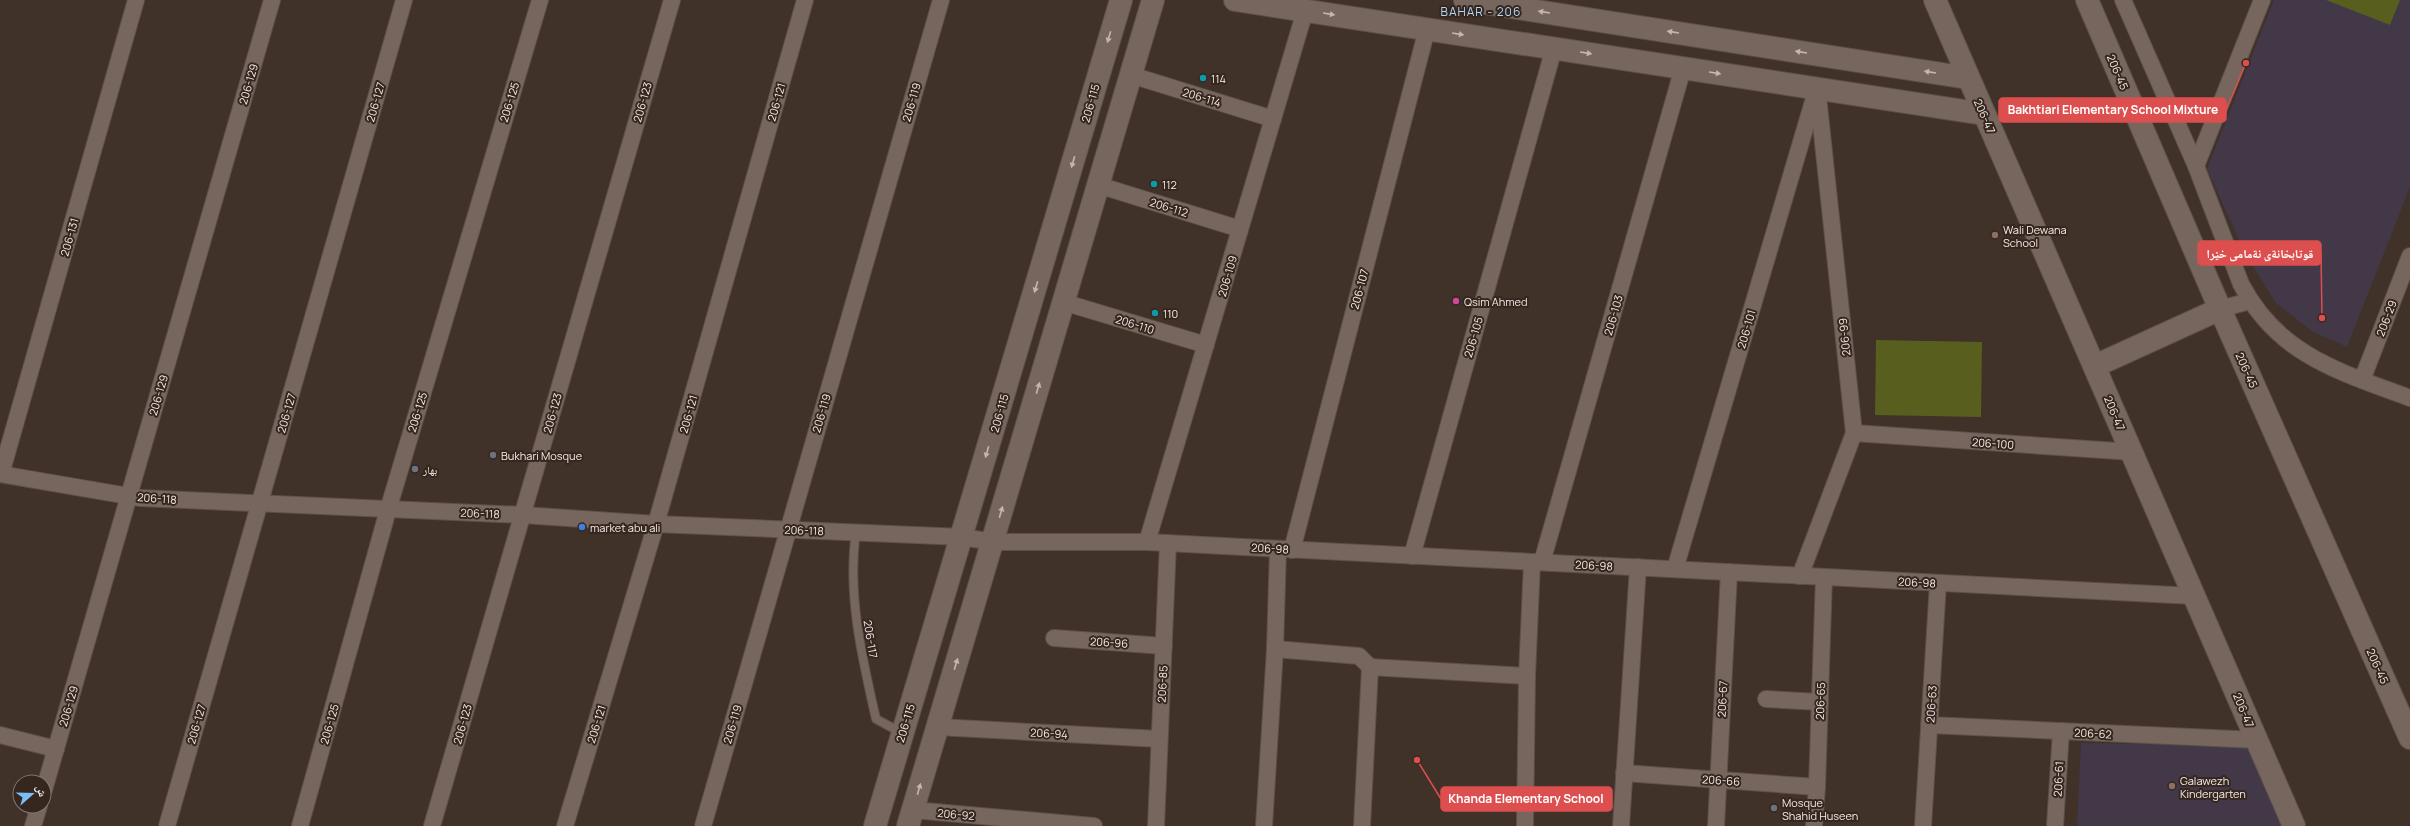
<svg xmlns="http://www.w3.org/2000/svg" width="2410" height="826" font-family="Manrope,'Noto Naskh Arabic',sans-serif">
  <rect width="100%" height="100%" fill="#403129"/>
  <g fill="#423848">
    <polygon points="2274,0 2410,0 2410,187 2347,347 2313,332 2276,303 2246,255 2207,169"/>
    <polygon points="2081,743 2247,745 2282,826 2077,826"/>
  </g>
  <g fill="#585e1e">
    <polygon points="2326,0 2400,0 2390,25"/>
    <polygon points="1876,340 1982,342 1981,417 1875,415"/>
  </g>
  <g fill="none" stroke-linecap="round" stroke-linejoin="round">
    <defs>
      <path id="lane" d="M856 532C847 595 862 657 876 719L902 733"/>
      <g id="street">
        <path d="M2123 0 2196 166 2241 284C2278 355 2340 372 2410 398"/>
        <polyline points="1131,75 1273,119"/>
        <polyline points="2196,166 2262,0"/>
        <polyline points="1098,185 1240,229"/>
        <polyline points="1063,302 1206,345"/>
        <polyline points="2220,309 2250,301"/>
        <polyline points="2362,380 2410,256"/>
        <polyline points="1854,433 2132,452"/>
        <polyline points="0,474 140,498 523,515 656,524 962,537 993,542 1147,542 2194,596"/>
        <polyline points="1,474 136,0"/>
        <polyline points="1147,542 1305,11"/>
        <polyline points="1292,550 1427,29"/>
        <polyline points="1412,556 1554,48"/>
        <polyline points="1542,562 1683,68"/>
        <polyline points="1675,569 1817,88"/>
        <polyline points="1800,576 1854,433 1818,96"/>
        <polyline points="1054,638 1164,646"/>
        <polyline points="1275,649 1359,656 1370,667 1362,826"/>
        <polyline points="1370,667 1527,676"/>
        <polyline points="1766,699 1820,702"/>
        <polyline points="1929,725 2257,740"/>
        <polyline points="938,727 1159,739"/>
        <polyline points="0,735 56,749"/>
        <polyline points="1624,773 1817,787"/>
        <polyline points="44,790 272,0"/>
        <polyline points="913,810 1094,826"/>
        <polyline points="33,826 39,806"/>
        <polyline points="167,826 404,0"/>
        <polyline points="300,826 388,510 540,0"/>
        <polyline points="432,826 672,0"/>
        <polyline points="565,826 656,524 805,0"/>
        <polyline points="703,826 941,0"/>
        <polyline points="1156,826 1168,543"/>
        <polyline points="1264,826 1275,649 1278,549"/>
        <polyline points="1525,826 1527,676 1532,562"/>
        <polyline points="1621,826 1638,567"/>
        <polyline points="1716,826 1729,572"/>
        <polyline points="1814,826 1817,787 1824,577"/>
        <polyline points="1923,826 1938,583"/>
        <polyline points="2055,826 2061,731"/>
      </g>
      <g id="secondary">
        <polyline points="1235,0 1984,114"/>
        <polyline points="1465,0 1968,78"/>
        <polyline points="1935,0 2294,826"/>
        <polyline points="2087,0 2220,309 2410,738"/>
        <polyline points="2095,366 2220,309"/>
        <polyline points="875,826 1121,0"/>
        <polyline points="908,826 1153,0"/>
      </g>
    </defs>
    <use href="#lane" stroke="#5c5049" stroke-width="10"/>
    <use href="#street" stroke="#5c5049" stroke-width="18"/>
    <use href="#secondary" stroke="#5c5049" stroke-width="24"/>
    <use href="#lane" stroke="#77665e" stroke-width="8"/>
    <use href="#street" stroke="#77665e" stroke-width="16"/>
    <use href="#secondary" stroke="#77665e" stroke-width="22"/>
  </g>
  <defs><path id="oneway-solid" d="M-6-.8H1V-3.2L6.5 0L1 3.2V.8H-6Z"/></defs>
  <g fill="#c3b6b0">
    <use href="#oneway-solid" transform="translate(1544 12) rotate(-171)"/>
    <use href="#oneway-solid" transform="translate(1329 14) rotate(9)"/>
    <use href="#oneway-solid" transform="translate(1673 32) rotate(-171)"/>
    <use href="#oneway-solid" transform="translate(1458 34) rotate(9)"/>
    <use href="#oneway-solid" transform="translate(1109 37) rotate(106)"/>
    <use href="#oneway-solid" transform="translate(1801 52) rotate(-171)"/>
    <use href="#oneway-solid" transform="translate(1586 53) rotate(9)"/>
    <use href="#oneway-solid" transform="translate(1930 72) rotate(-171)"/>
    <use href="#oneway-solid" transform="translate(1715 73) rotate(9)"/>
    <use href="#oneway-solid" transform="translate(1073 162) rotate(106)"/>
    <use href="#oneway-solid" transform="translate(1036 287) rotate(106)"/>
    <use href="#oneway-solid" transform="translate(1038 388) rotate(-74)"/>
    <use href="#oneway-solid" transform="translate(987 452) rotate(106)"/>
    <use href="#oneway-solid" transform="translate(1001 512) rotate(-74)"/>
    <use href="#oneway-solid" transform="translate(956 664) rotate(-73)"/>
    <use href="#oneway-solid" transform="translate(919 789) rotate(-74)"/>
  </g>
  <g fill="#0f9aa8" stroke="#35271f" stroke-width="1.5">
    <circle cx="1203" cy="78" r="4"/>
    <circle cx="1154" cy="184" r="4"/>
    <circle cx="1155" cy="313" r="4"/>
  </g>
  <g fill="#8d6e63" stroke="#35271f" stroke-width="1.5">
    <circle cx="1995" cy="235" r="4"/>
    <circle cx="2172" cy="786" r="4"/>
  </g>
  <circle fill="#d1479c" stroke="#35271f" stroke-width="1.5" cx="1456" cy="301" r="4"/>
  <g fill="#6b7280" stroke="#35271f" stroke-width="1.5">
    <circle cx="493" cy="455" r="4"/>
    <circle cx="415" cy="469" r="4"/>
    <circle cx="1774" cy="808" r="4"/>
  </g>
  <circle fill="#3f7fe0" stroke="#35271f" stroke-width="1.5" cx="582" cy="527" r="4"/>
  <g text-anchor="middle" dominant-baseline="central" stroke-width="4" stroke-linejoin="round" paint-order="stroke">
    <g font-size="11" fill="#f5ebe6" stroke="#35271f">
      <text transform="translate(2118 72) rotate(67)">206-45</text>
      <text transform="translate(248 84) rotate(-74)">206-129</text>
      <text transform="translate(1202 97) rotate(17)">206-114</text>
      <text transform="translate(375 102) rotate(-74)">206-127</text>
      <text transform="translate(509 102) rotate(-73)">206-125</text>
      <text transform="translate(642 102) rotate(-74)">206-123</text>
      <text transform="translate(776 102) rotate(-74)">206-121</text>
      <text transform="translate(911 102) rotate(-74)">206-119</text>
      <text transform="translate(1090 103) rotate(-74)">206-115</text>
      <text transform="translate(1985 116) rotate(66)">206-47</text>
      <text transform="translate(1169 207) rotate(17)">206-112</text>
      <text transform="translate(69 237) rotate(-74)">206-131</text>
      <text transform="translate(1227 276) rotate(-74)">206-109</text>
      <text transform="translate(1359 289) rotate(-75)">206-107</text>
      <text transform="translate(1613 315) rotate(-74)">206-103</text>
      <text transform="translate(2386 318) rotate(-69)">206-29</text>
      <text transform="translate(1135 324) rotate(17)">206-110</text>
      <text transform="translate(1746 329) rotate(-74)">206-101</text>
      <text transform="translate(1473 337) rotate(-74)">206-105</text>
      <text transform="translate(1844 337) rotate(-96)">206-99</text>
      <text transform="translate(2247 370) rotate(66)">206-45</text>
      <text transform="translate(158 395) rotate(-74)">206-129</text>
      <text transform="translate(417 412) rotate(-73)">206-125</text>
      <text transform="translate(286 413) rotate(-74)">206-127</text>
      <text transform="translate(552 413) rotate(-74)">206-123</text>
      <text transform="translate(821 413) rotate(-74)">206-119</text>
      <text transform="translate(999 413) rotate(-74)">206-115</text>
      <text transform="translate(2115 413) rotate(67)">206-47</text>
      <text transform="translate(688 414) rotate(-74)">206-121</text>
      <text transform="translate(1993 443) rotate(4)">206-100</text>
      <text transform="translate(157 498) rotate(4)">206-118</text>
      <text transform="translate(480 513) rotate(2)">206-118</text>
      <text transform="translate(804 530) rotate(2)">206-118</text>
      <text transform="translate(1270 548) rotate(3)">206-98</text>
      <text transform="translate(1594 565) rotate(3)">206-98</text>
      <text transform="translate(1917 582) rotate(3)">206-98</text>
      <text transform="translate(871 639) rotate(81)">206-117</text>
      <text transform="translate(1109 642) rotate(4)">206-96</text>
      <text transform="translate(2378 666) rotate(66)">206-45</text>
      <text transform="translate(1162 684) rotate(-87)">206-85</text>
      <text transform="translate(1722 699) rotate(-87)">206-67</text>
      <text transform="translate(1820 701) rotate(-88)">206-65</text>
      <text transform="translate(1931 704) rotate(-86)">206-63</text>
      <text transform="translate(68 706) rotate(-74)">206-129</text>
      <text transform="translate(2244 710) rotate(67)">206-47</text>
      <text transform="translate(905 723) rotate(-73)">206-115</text>
      <text transform="translate(196 724) rotate(-74)">206-127</text>
      <text transform="translate(329 724) rotate(-74)">206-125</text>
      <text transform="translate(462 724) rotate(-74)">206-123</text>
      <text transform="translate(596 724) rotate(-73)">206-121</text>
      <text transform="translate(732 724) rotate(-74)">206-119</text>
      <text transform="translate(1049 733) rotate(3)">206-94</text>
      <text transform="translate(2093 733) rotate(3)">206-62</text>
      <text transform="translate(2058 779) rotate(-87)">206-61</text>
      <text transform="translate(1721 780) rotate(4)">206-66</text>
      <text transform="translate(956 814) rotate(5)">206-92</text>
    </g>
    <g font-size="11" fill="#f5ebe6" stroke="#35271f" text-anchor="start">
      <text x="1211" y="78">114</text>
      <text x="1162" y="184">112</text>
      <text x="2003" y="229">Wali Dewana<tspan x="2003" dy="13">School</tspan></text>
      <text x="1464" y="301">Qsim Ahmed</text>
      <text x="1163" y="313">110</text>
      <text x="501" y="455">Bukhari Mosque</text>
      <text x="423" y="469">بهار</text>
      <text x="590" y="527">market abu ali</text>
      <text x="2180" y="780">Galawezh<tspan x="2180" dy="13">Kindergarten</tspan></text>
      <text x="1782" y="802">Mosque<tspan x="1782" dy="13">Shahid Huseen</tspan></text>
    </g>
    <g font-size="12" letter-spacing="1" fill="#b1d7f7" stroke="#35271f">
      <text x="1481" y="11">BAHAR - 206</text>
    </g>
  </g>
  <path fill="none" stroke="#dc4f4e" stroke-width="1.5" d="M2246 63L2226 110M2322 318L2321 253M1417 760L1441 799"/>
  <g fill="#dc4f4e" stroke="#35271f" stroke-width="1.5">
    <circle cx="2246" cy="63" r="4"/>
    <circle cx="2322" cy="318" r="4"/>
    <circle cx="1417" cy="760" r="4"/>
  </g>
  <g fill="#dc4f4e" stroke="#dc4f4e" stroke-width="1.5">
    <rect x="1999" y="98" width="227" height="24" rx="4"/>
    <rect x="2198" y="241" width="123" height="24" rx="4"/>
    <rect x="1441" y="787" width="171" height="24" rx="4"/>
  </g>
  <g font-size="12" text-anchor="middle" font-weight="bold" fill="#fff">
    <text x="2113" y="114">Bakhtiari Elementary School Mixture</text>
    <text x="2260" y="258">قوتابخانةى نةمامى خێرا</text>
    <text x="1526" y="803">Khanda Elementary School</text>
  </g>
  <g transform="translate(32 794) rotate(70)"><circle r="19" fill="#35271f" stroke="#82756f"/>
  <path d="M0-3L7 15L0 10L-7 15Z" fill="#78bff7"/>
  <text y="-6" font-size="11" font-weight="bold" text-anchor="middle" fill="#f5ebe6">ش</text>
  </g>
</svg>
